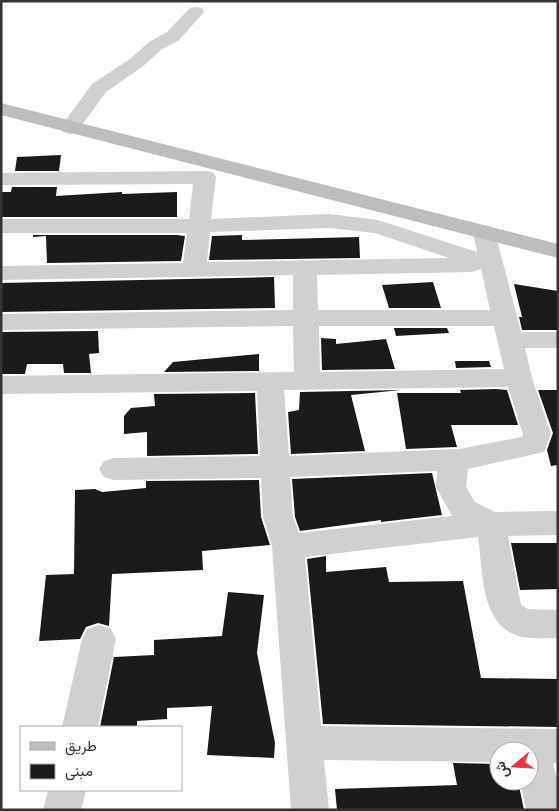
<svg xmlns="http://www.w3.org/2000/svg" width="559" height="811" font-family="Montserrat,Vazirmatn,sans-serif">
  <rect width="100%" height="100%" fill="#fff"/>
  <g fill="#1a1a1a">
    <polygon points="61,155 59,171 15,171 17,157"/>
    <polygon points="12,187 57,187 56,196 122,192 122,194 177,192 177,217 1,217 1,192 11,192"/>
    <polygon points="33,235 177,235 185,236 181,261 47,263 46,236 33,237"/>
    <polygon points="242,235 242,240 359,237 360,258 209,260 212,236"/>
    <polygon points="274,277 275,308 1,312 1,283"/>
    <polygon points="433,282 441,308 389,308 382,285"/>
    <polygon points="514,284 558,291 558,330 522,330 519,317 522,317"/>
    <polygon points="394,328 447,328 449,333 396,336"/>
    <polygon points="98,331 99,353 89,354 91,373 64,373 63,364 27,364 25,374 1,374 1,332"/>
    <polygon points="321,338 336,339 336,344 386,339 395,369 322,370"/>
    <polygon points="259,354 259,371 164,372 173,362"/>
    <polygon points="455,361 489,361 491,367 456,368"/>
    <polygon points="496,389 507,390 518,425 451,425 457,447 406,449 397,393 461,393 460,390"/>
    <polygon points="401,390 351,395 365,451 291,454 288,412 299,410 300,392"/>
    <polygon points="538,390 558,390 558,465 551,466 547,450 553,433"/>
    <polygon points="255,393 258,454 147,456 147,432 124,434 124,416 131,408 155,406 154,394"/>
    <polygon points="432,473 442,515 381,522 381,520 300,531 295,517 292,479"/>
    <polygon points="259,480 261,517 270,545 202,551 203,570 112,574 109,626 98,623 86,627 80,639 39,641 46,575 74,574 75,490 95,489 102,492 146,488 146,481"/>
    <polygon points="511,543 558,543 558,589 520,590"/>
    <polygon points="326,556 326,572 386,567 389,582 463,581 481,678 558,679 558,727 323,724 307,559"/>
    <polygon points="228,592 264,595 257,653 275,743 274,758 207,755 212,706 167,708 167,719 137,721 137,727 100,727 114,657 154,655 154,640 222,636"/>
    <polygon points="453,763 499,764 499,781 518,781 524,810 337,810 335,789 457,785"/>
  </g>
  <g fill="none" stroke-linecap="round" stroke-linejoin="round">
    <g fill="#d0d0d0" fill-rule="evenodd">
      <polygon points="196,7 202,8 204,12 179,40 161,50 142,67 106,92 77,132 70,134 63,132 60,128 92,84 130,59 149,42 167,32 190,8"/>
      <path d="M205 171 213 172 216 177 211 219 329 214 378 220 477 252 473 232 476 227 484 225 492 227 495 232 521 332H558V348H525L532 378 551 434 544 452 468 469 466 487 475 502 495 512 558 511V535L508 536 521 605 528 609 558 610V638C546 638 533 639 522 637 480 628 483 571 478 537L305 557 321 726 558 729V763H553L558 782V810H526L520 781H529V751H499V762L324 760 329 810H291L272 546 263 517 261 478 114 480 104 477 99 469 104 461 114 458 260 456 257 391 1 394V376L294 372 293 326 1 330V314L293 310V275L1 280V266L183 263 187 233H1V219H189L193 184 1 185V173ZM329 228 375 233 449 258 207 262 210 232ZM481 269 490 310H318L317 275 472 272ZM319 326H494L504 369 320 372ZM508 387 523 434 522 437 459 449 289 456 284 390ZM437 471 436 487 452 516 299 533 293 517 290 477Z"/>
      <polygon points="99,625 111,629 116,639 98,727 62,727 82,639 87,629"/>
      <polygon points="48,790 86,790 81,810 43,810"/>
    </g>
    <polygon fill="#bdbdbd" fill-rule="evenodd" points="1,103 558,244 558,258 1,115"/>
  </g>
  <rect width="559" height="811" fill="none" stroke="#333333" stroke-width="5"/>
  <rect x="20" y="726" width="162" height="65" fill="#ffffff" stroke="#adadad"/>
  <rect x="30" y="742" width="25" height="8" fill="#bdbdbd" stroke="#adadad"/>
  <text x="65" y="751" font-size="15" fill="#333333">طريق</text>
  <rect x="30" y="764" width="25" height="15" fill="#1a1a1a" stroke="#adadad"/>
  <text x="65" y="776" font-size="15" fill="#333333">مبنى</text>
  <g transform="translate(514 766) rotate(252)"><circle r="24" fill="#ffffff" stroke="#adadad"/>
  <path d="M0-4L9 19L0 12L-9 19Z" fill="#e63946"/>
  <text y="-8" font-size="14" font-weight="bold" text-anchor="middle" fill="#333333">ش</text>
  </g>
</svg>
